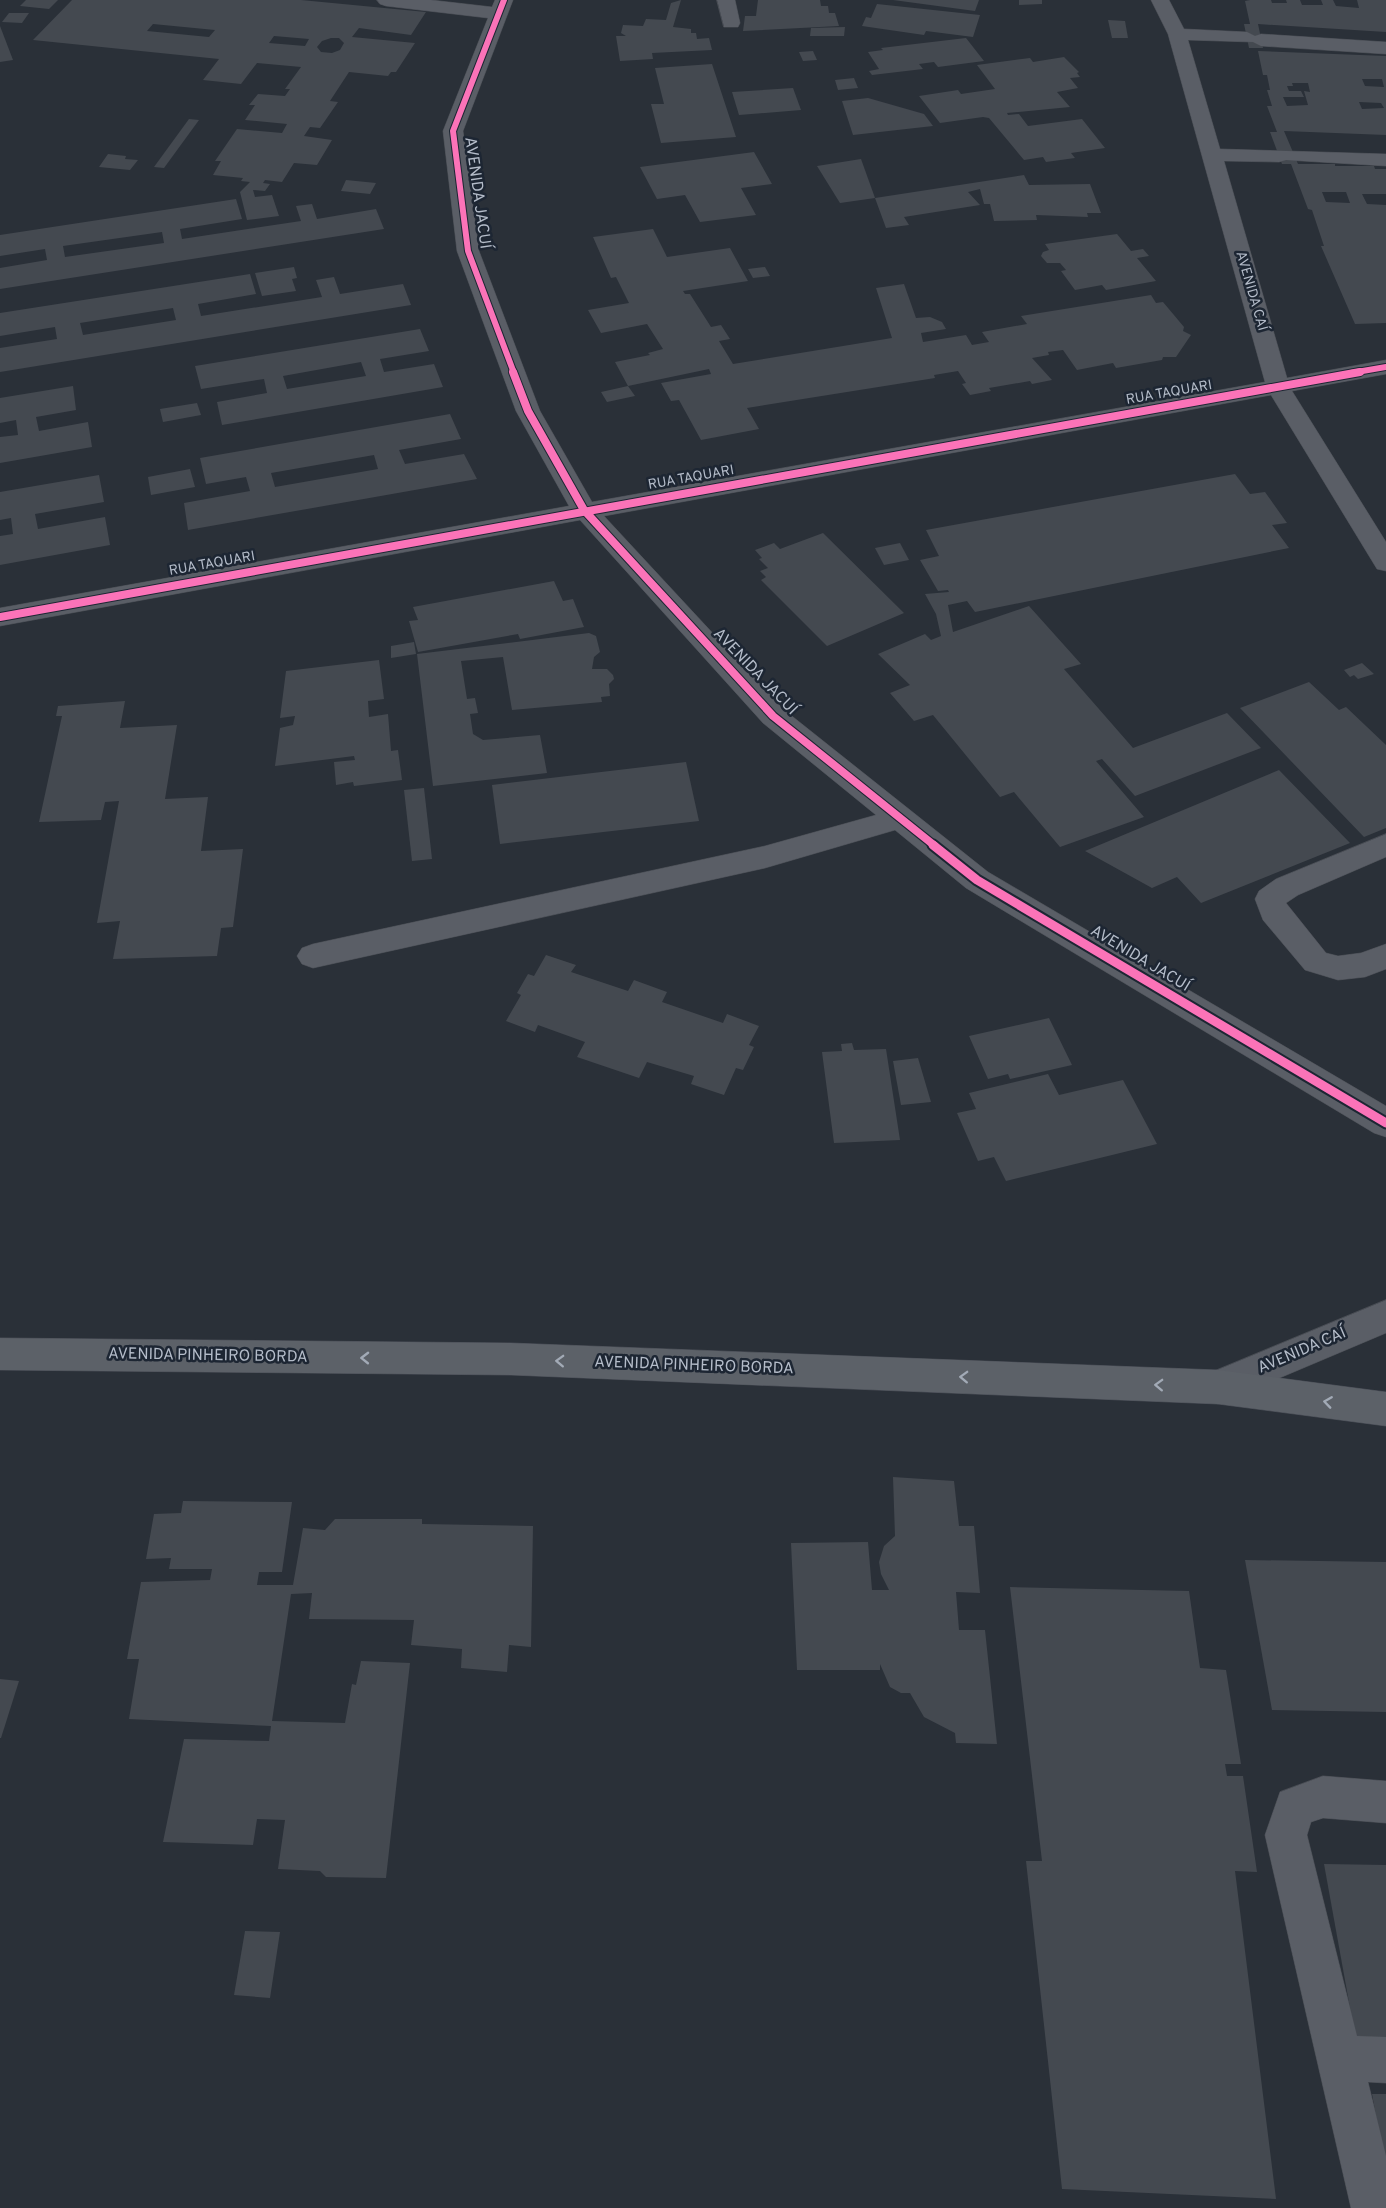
<svg xmlns="http://www.w3.org/2000/svg" width="1386" height="2208" font-family="Overpass,sans-serif">
  <rect width="100%" height="100%" fill="#2a3038"/>
  <g fill="#444950" fill-rule="evenodd">
    <polygon points="26,0 58,0 49,9 20,6"/>
    <path d="M72 0H301L426 12 411 35 359 28 352 37 415 43 396 72H391L388 76 349 72 330 101 338 102 320 128 310 127 304 136 332 140 317 165 294 163 282 182 265 180 263 183 270 184 265 191 253 190 255 197 272 195 279 216 247 220 240 192 250 182 241 181 243 178 213 175 221 161H215L237 129 282 133 287 124 245 120 255 105H249L258 94 285 96 290 89H285L301 67 257 63 241 84 203 80 219 59 33 40ZM153 24 215 30 209 37 147 31ZM274 36 309 39 305 46 269 43ZM331 38H339L344 43 340 50 332 53 321 52 317 47 322 41Z"/>
    <polygon points="681,0 673,27 691,29 691,33 696,33 697,39 709,38 712,50 652,53 653,59 620,61 616,36 626,36 621,33 623,25 643,26 646,19 666,20 671,3"/>
    <polygon points="758,0 820,0 821,6 828,6 829,13 835,13 839,26 743,31 745,16 756,16"/>
    <polygon points="893,0 979,0 975,11"/>
    <polygon points="1019,0 1042,0 1042,4 1019,5"/>
    <polygon points="1250,0 1271,0 1272,3 1287,3 1286,0 1300,0 1302,5 1323,5 1321,0 1333,0 1336,6 1359,8 1357,0 1386,0 1386,32 1258,24 1263,48 1249,48 1244,24 1250,24 1245,1"/>
    <polygon points="877,4 980,15 973,37 926,31 924,35 862,26 866,17 871,18"/>
    <polygon points="9,13 29,13 22,23 2,22"/>
    <polygon points="1108,20 1125,21 1128,38 1112,38"/>
    <polygon points="0,26 13,60 0,62"/>
    <polygon points="845,27 844,36 810,36 811,28"/>
    <polygon points="966,38 984,61 938,67 934,62 919,64 923,69 872,75 869,71 879,69 868,52 883,50 881,48"/>
    <polygon points="813,51 817,60 803,61 799,52"/>
    <path d="M1258 51 1386 56V135L1284 131 1298 164H1335V166H1374L1375 169H1386V194H1362L1367 204 1386 205V323L1355 324 1321 246H1324L1312 210 1308 209 1291 164H1282L1270 132H1277L1267 106H1272L1267 90H1270L1267 75H1263ZM1362 79H1382L1384 87 1365 86ZM1292 83H1308L1310 92 1304 91 1308 105 1287 106 1283 97H1304L1301 91H1289L1287 86H1293ZM1359 102 1381 103 1384 108 1362 109ZM1322 192H1346L1350 203 1326 202Z"/>
    <polygon points="1064,57 1079,72 1077,73 1080,77 1070,78 1078,88 1057,92 1070,107 1007,113 1008,115 1019,114 1028,126 1082,119 1105,148 1071,153 1075,158 1046,162 1043,157 1024,160 989,118 983,117 940,123 919,96 958,90 961,94 995,89 977,65 1030,58 1033,62"/>
    <polygon points="712,64 736,137 661,143 651,104 664,104 655,68"/>
    <polygon points="854,78 858,88 838,90 835,80"/>
    <polygon points="793,88 801,110 739,115 732,92"/>
    <polygon points="868,98 924,114 933,126 853,135 842,101"/>
    <polygon points="189,119 199,120 164,168 154,167"/>
    <polygon points="754,152 772,184 741,188 756,215 700,222 685,195 657,199 640,167"/>
    <polygon points="108,154 126,156 125,159 138,160 130,170 99,167"/>
    <polygon points="861,159 875,198 840,203 817,166"/>
    <polygon points="1024,175 1029,185 1090,184 1101,213 1087,213 1088,217 1036,215 1037,220 994,221 990,204 984,204 980,189 968,192 980,205 904,217 909,225 886,228 875,198"/>
    <polygon points="346,180 376,183 370,194 341,191"/>
    <path d="M236 199 242 219 180 229 182 239 301 221 296 206 312 204 317 219 376 209 384 229 0 289V268L47 260 45 249 0 256V235ZM162 232 164 243 65 257 63 246Z"/>
    <polygon points="653,229 667,257 730,248 748,281 683,291 685,294 690,294 711,327 721,325 730,339 719,341 733,364 892,338 876,288 904,284 916,318 930,317 942,322 946,329 921,333 923,342 966,335 972,345 989,342 982,332 1027,324 1021,316 1151,295 1156,303 1163,302 1184,327 1183,331 1191,335 1176,357 1163,357 1162,360 1116,368 1113,363 1077,370 1063,350 1048,352 1049,355 1032,358 1052,380 1032,384 1030,381 989,388 991,391 970,395 962,384 966,383 958,371 934,375 935,378 747,408 759,429 701,440 679,400 671,401 661,383 711,374 709,369 628,386 615,362 650,355 648,353 663,349 647,324 601,333 588,310 629,303 616,277 611,278 593,237"/>
    <polygon points="1117,234 1131,251 1143,249 1149,256 1137,258 1156,281 1106,290 1102,285 1075,290 1061,271 1066,270 1060,263 1047,263 1041,256 1043,252 1049,250 1045,244"/>
    <polygon points="294,267 297,278 292,279 296,291 262,296 255,273"/>
    <polygon points="765,267 770,276 753,278 748,269"/>
    <path d="M250 274 256 294 198 304 201 316 322 297 316 280 334 277 340 294 403 284 411 305 0 372V348L57 339 55 327 0 336V313ZM173 308 176 320 83 335 80 323Z"/>
    <path d="M420 329 429 351 380 359 384 372 434 364 443 387 222 425 217 402 267 393 264 379 201 389 195 366ZM361 362 366 376 287 389 283 376Z"/>
    <polygon points="73,386 76,410 36,417 39,431 88,422 92,447 0,463 0,437 18,435 16,420 0,423 0,398"/>
    <polygon points="628,386 635,396 607,402 601,392"/>
    <polygon points="197,403 201,415 163,422 160,409"/>
    <path d="M450 414 461 439 399 450 405 464 464 454 477 479 188 530 184 503 250 491 246 477 206 484 200 458ZM374 455 378 469 275 487 271 473Z"/>
    <polygon points="190,469 195,487 151,495 148,477"/>
    <polygon points="1235,474 1250,494 1265,492 1287,523 1272,525 1289,548 975,612 967,601 948,605 953,632 1029,606 1081,664 1064,669 1133,748 1227,713 1261,748 1135,796 1102,759 1096,761 1144,817 1060,847 1014,792 1000,797 933,715 914,721 890,693 910,685 878,654 925,634 931,640 941,636 936,614 925,594 949,592 948,590 938,591 920,560 939,556 926,530"/>
    <polygon points="99,475 104,502 35,514 38,529 105,517 110,545 0,565 0,536 13,534 11,518 0,520 0,492"/>
    <polygon points="823,533 904,613 827,646 761,580 766,577 760,571 768,568 759,559 762,558 755,550 774,543 780,549"/>
    <polygon points="900,543 909,560 884,565 875,548"/>
    <polygon points="554,581 563,601 573,599 584,627 520,639 518,634 418,652 409,621 418,620 413,607"/>
    <polygon points="589,633 596,636 600,652 594,657 592,669 607,669 613,675 614,679 609,684 610,696 601,697 602,702 512,710 503,657 461,661 467,699 475,698 478,713 470,714 473,734 483,740 540,735 547,773 433,786 417,654"/>
    <polygon points="414,642 416,654 391,658 391,646"/>
    <polygon points="379,660 384,699 368,701 369,717 388,714 391,751 398,750 402,780 354,786 353,782 336,785 334,762 355,760 354,756 275,766 280,728 293,725 295,716 280,718 286,671"/>
    <polygon points="1362,663 1374,674 1358,679 1354,675 1350,677 1344,670"/>
    <polygon points="1309,682 1339,710 1346,707 1386,745 1386,828 1364,837 1240,708"/>
    <polygon points="125,701 120,728 177,725 165,799 208,797 201,851 243,849 233,927 221,928 217,956 113,959 120,921 97,923 119,801 105,802 101,820 39,822 62,716 56,716 58,706"/>
    <polygon points="686,762 699,821 500,844 492,785"/>
    <polygon points="1279,770 1350,843 1201,903 1177,877 1152,888 1085,851"/>
    <polygon points="424,788 432,859 412,861 404,790"/>
    <polygon points="546,955 576,965 571,972 628,991 634,980 667,992 662,1002 723,1023 727,1014 759,1026 749,1045 754,1047 743,1070 736,1068 724,1095 691,1084 694,1076 647,1062 639,1078 577,1057 585,1042 538,1025 535,1032 506,1021 521,995 517,993 528,974 534,976"/>
    <polygon points="1049,1018 1072,1065 1010,1079 1008,1074 988,1079 969,1036"/>
    <polygon points="852,1043 854,1050 886,1049 900,1140 834,1143 822,1052 842,1051 841,1044"/>
    <polygon points="918,1058 931,1102 901,1105 893,1061"/>
    <polygon points="1048,1074 1059,1095 1123,1080 1157,1144 1006,1181 994,1157 978,1161 957,1113 976,1109 969,1093"/>
    <polygon points="893,1477 954,1481 959,1526 974,1526 980,1593 956,1592 959,1630 985,1630 997,1744 956,1743 955,1733 924,1717 910,1693 901,1693 890,1687 880,1664 880,1670 797,1670 791,1543 868,1542 872,1590 889,1590 881,1574 879,1562 884,1546 895,1536"/>
    <polygon points="183,1501 292,1502 282,1572 259,1572 257,1585 293,1585 303,1528 325,1530 335,1519 422,1519 422,1524 533,1526 531,1647 509,1645 507,1672 461,1668 462,1649 411,1645 414,1620 309,1619 312,1593 291,1594 272,1721 345,1723 352,1684 356,1685 361,1661 410,1663 386,1878 326,1877 320,1871 278,1869 285,1820 257,1819 253,1845 163,1842 184,1739 269,1741 271,1726 129,1719 139,1659 127,1659 141,1582 210,1580 212,1569 169,1569 171,1558 146,1559 154,1514 181,1513"/>
    <polygon points="1245,1560 1386,1562 1386,1712 1272,1710"/>
    <polygon points="1010,1587 1189,1591 1200,1668 1226,1670 1241,1764 1225,1764 1227,1776 1243,1776 1257,1872 1235,1871 1276,2199 1062,2189 1026,1861 1042,1861"/>
    <polygon points="0,1679 19,1681 1,1738 0,1738"/>
    <polygon points="1324,1864 1386,1865 1386,2042 1356,2041"/>
    <polygon points="245,1931 280,1932 270,1998 234,1995"/>
    <polygon points="1372,2094 1386,2094 1386,2163 1385,2163"/>
  </g>
  <g fill="none" stroke-linecap="round" stroke-linejoin="round">
    <defs>
      <g id="minor">
        <polygon points="377,0 431,0 492,7 495,0 513,0 463,131 479,251 540,411 592,502 1265,382 1168,34 1151,0 1169,0 1184,29 1247,32 1255,36 1261,34 1386,42 1386,54 1261,46 1253,42 1188,40 1220,149 1386,154 1386,166 1286,160 1279,162 1224,161 1287,378 1386,360 1386,374 1292,391 1386,542 1386,571 1377,569 1271,395 604,516 783,709 988,872 1386,1106 1386,1137 1374,1133 966,888 895,830 765,868 313,968 302,964 297,956 302,948 313,944 765,846 876,815 763,723 580,520 0,626 0,608 569,506 516,411 457,251 443,131 488,18 386,6 380,4"/>
        <polygon points="717,0 735,0 740,23 738,27 724,27"/>
        <polygon points="1386,834 1386,857 1298,895 1286,903 1326,953 1338,956 1361,953 1386,944 1386,969 1365,977 1338,980 1305,970 1263,920 1255,899 1259,891 1276,879"/>
        <polygon points="1386,1300 1386,1333 1218,1404 1205,1399 1200,1387 1205,1375"/>
        <polygon points="1323,1776 1386,1781 1386,1823 1323,1818 1311,1822 1307,1835 1357,2036 1386,2037 1386,2083 1368,2082 1386,2156 1386,2208 1351,2208 1265,1835 1280,1792"/>
      </g>
      <polygon id="major" points="0,1338 511,1343 1218,1370 1386,1392 1386,1426 1218,1404 511,1375 0,1370"/>
    </defs>
    <use href="#minor" stroke="#484c53" stroke-width="1"/>
    <use href="#major" stroke="#484c55" stroke-width="1"/>
    <use href="#minor" fill="#5a5e66" fill-rule="evenodd"/>
    <use href="#major" fill="#5c6168" fill-rule="evenodd"/>
    <defs>
      <g id="cycleway-far2">
        <polyline points="504,0 453,131 468,251 514,373"/>
        <polyline points="1351,373 1386,367"/>
      </g>
      <g id="cycleway-far1">
        <polyline points="513,372 528,411 584,510 773,716 935,846"/>
        <polyline points="0,617 1360,372"/>
      </g>
      <polyline id="cycleway" points="933,845 977,880 1386,1123"/>
    </defs>
    <use href="#cycleway-far2" stroke="#1d2633" stroke-width="8"/>
    <use href="#cycleway-far1" stroke="#1d2633" stroke-width="10"/>
    <use href="#cycleway" stroke="#1d2633" stroke-width="13"/>
    <use href="#cycleway-far2" stroke="#fb73b8" stroke-width="6"/>
    <use href="#cycleway-far1" stroke="#fb73b8" stroke-width="8"/>
    <use href="#cycleway" stroke="#fb73b8" stroke-width="9"/>
  </g>
  <defs><path id="oneway-chevron" d="M-2-3.5L2.5 0L-2 3.5" fill="none" stroke-width="1.6" stroke-linecap="round" stroke-linejoin="round" transform="scale(1.5)"/></defs>
  <g stroke="#a2aab6">
    <use href="#oneway-chevron" transform="translate(365 1358) rotate(-179)"/>
    <use href="#oneway-chevron" transform="translate(560 1361) rotate(-178)"/>
    <use href="#oneway-chevron" transform="translate(964 1377) rotate(-178)"/>
    <use href="#oneway-chevron" transform="translate(1159 1385) rotate(-178)"/>
    <use href="#oneway-chevron" transform="translate(1328 1402) rotate(-172)"/>
  </g>
  <g text-anchor="middle" dominant-baseline="central" stroke-width="5" stroke-linejoin="round" paint-order="stroke">
    <g font-size="14" fill="#b4bcc9" stroke="#1d2633">
      <text transform="translate(1251 291) rotate(74)">AVENIDA CAÍ</text>
      <text transform="translate(1169 393) rotate(-10)">RUA TAQUARI</text>
      <text transform="translate(691 478) rotate(-10)">RUA TAQUARI</text>
      <text transform="translate(212 564) rotate(-10)">RUA TAQUARI</text>
    </g>
    <g font-size="16" fill="#b4bcc9" stroke="#1d2633">
      <text transform="translate(477 193) rotate(82)">AVENIDA JACUÍ</text>
      <text transform="translate(755 672) rotate(46)">AVENIDA JACUÍ</text>
      <text transform="translate(1140 959) rotate(31)">AVENIDA JACUÍ</text>
      <text transform="translate(1302 1351) rotate(-23)">AVENIDA CAÍ</text>
      <text transform="translate(208 1356) rotate(1)">AVENIDA PINHEIRO BORDA</text>
      <text transform="translate(694 1366) rotate(2)">AVENIDA PINHEIRO BORDA</text>
    </g>
  </g>
</svg>
